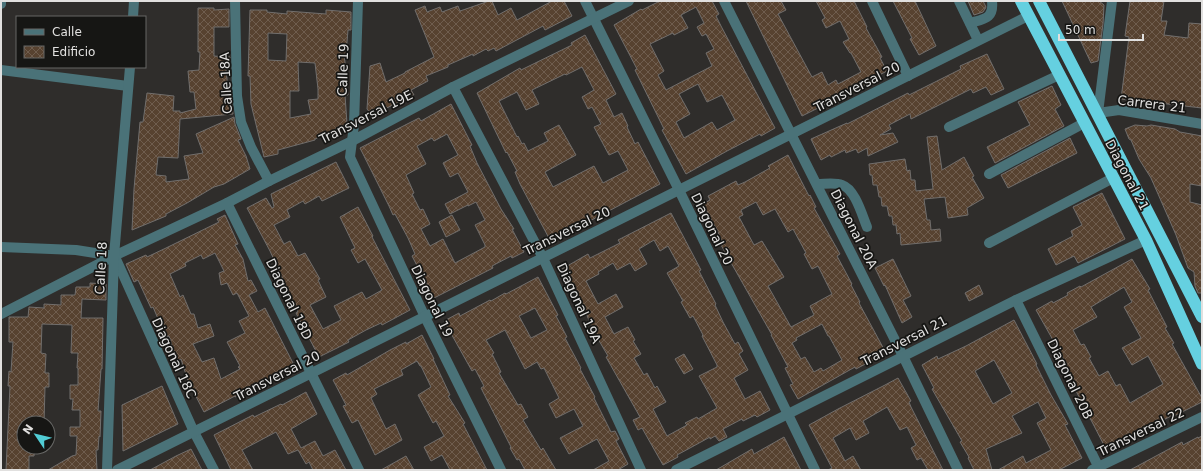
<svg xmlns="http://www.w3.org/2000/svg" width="1203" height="471" font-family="'DejaVu Sans',sans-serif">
  <defs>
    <pattern id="building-cross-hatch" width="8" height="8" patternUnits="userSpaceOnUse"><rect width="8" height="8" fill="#574230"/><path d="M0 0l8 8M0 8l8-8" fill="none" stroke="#6f5d4e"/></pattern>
  </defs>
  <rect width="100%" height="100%" fill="#2f2d2b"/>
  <g fill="url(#building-cross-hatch)" stroke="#716e6c" fill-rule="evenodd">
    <polygon points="489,1 492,1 498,15 511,8 517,20 552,1 564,1 572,16 545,30 543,26 496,51 494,48 488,51 486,49 473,56 473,54 448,65 448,67 426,76 428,81 411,90 414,95 372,115 367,109 370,66 380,63 386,82 405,73 405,72 434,57 415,10 425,6 427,12 440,7 442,12 458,6 460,11"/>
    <path d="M660 1H712L719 14 716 16 721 26 775 128 761 136 760 134 727 151 686 174 662 130 664 129 635 70 637 69 614 25 641 9 642 10ZM696 7 704 23 697 27 702 36 706 34 714 49 706 53 712 66 666 90 658 75 664 71 650 44 673 33 674 35 688 28 681 15ZM698 84 707 102 722 95 735 120 717 130 712 122 684 138 676 122 690 114 679 94Z"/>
    <polygon points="746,1 781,1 786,10 778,14 812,77 822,72 828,85 836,80 838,84 861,72 851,53 850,53 843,42 849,39 840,21 826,28 822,20 825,18 816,1 854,1 867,27 866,28 882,57 880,58 887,71 864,83 865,85 844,95 846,98 834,104 832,101 802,116"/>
    <polygon points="893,1 915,1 936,46 919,55 910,39 912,38"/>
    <polygon points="968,1 983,1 986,7 985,9 983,12 974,15"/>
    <polygon points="1062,1 1099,1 1104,5 1103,24 1098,61 1091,63"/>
    <polygon points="1130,1 1164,1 1161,21 1167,21 1164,35 1188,38 1189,23 1202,24 1202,108 1150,102 1149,103 1121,99 1129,37 1125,36"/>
    <polygon points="198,8 214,8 214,10 229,9 229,27 214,27 214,56 230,57 229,69 226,69 228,89 230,89 233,114 180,119 178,158 158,157 156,175 166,176 166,182 189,179 184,156 203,153 196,134 234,117 235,124 241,139 238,140 246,156 250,169 224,184 214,187 187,203 166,214 166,216 132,230 134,189 140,122 143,122 147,93 174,96 173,111 180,111 180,113 196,109 194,92 190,92 188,71 199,70 200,52 198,52"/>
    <path d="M250 10H267V12L287 14V11L326 14V10L351 12V30H348L346 54H344L347 79H346L348 95H345L347 124 315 139V140L278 150V154L264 157 251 104 250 76H248ZM268 33 287 34 286 61 268 60ZM298 62 315 63 318 89V99L308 100 311 114 290 118V91H299Z"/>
    <path d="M585 35 616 94 606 100 614 117 622 113 628 126 627 127 635 144 638 142 660 184 565 234V233L550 240 520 184 515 172 517 171 507 152 506 153 477 93 520 68 521 70 572 45 571 43ZM582 67 594 90 582 97 588 109 592 107 601 124 594 127 609 155 618 151 628 170 603 183 594 166 553 187 545 172 576 155 559 125 544 133 548 141 528 151 524 143 522 144 518 136 517 137 499 101 517 92 526 110 539 104 532 90 565 74 566 75Z"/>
    <polygon points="987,54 1004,89 991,95 986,87 973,93 971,89 911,119 910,114 889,125 891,129 880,135 893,133 898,142 868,156 867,148 858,153 856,149 846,153 845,150 831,157 830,155 821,160 811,139 847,123 847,124 908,93 909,95 961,69 960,66"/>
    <polygon points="1052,86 1061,105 1055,109 1064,126 995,163 987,147 1030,125 1018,102"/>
    <path d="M451 104 472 145 470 146 477 163 501 209 514 229H512L524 252 512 258 511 256 492 266 493 268 434 298 412 256 415 254 408 238 395 214 393 215 389 206 360 148 419 118 421 121ZM447 134 458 155 443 163 450 177 458 173 468 192 445 204 450 214 468 205V206L476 202 485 220 475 225 485 245V247L455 263 443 239 430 246 421 229 430 224 423 209 420 210 412 194 414 193 406 175 426 164 417 146 432 138 434 141Z"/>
    <polygon points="1135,125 1147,126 1151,125 1175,129 1180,132 1202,136 1202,186 1190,184 1190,202 1202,205 1202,293 1198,293 1195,286 1194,272 1188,268 1176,235 1151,178 1139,159 1131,140 1129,139 1125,129"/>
    <polygon points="937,136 942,170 964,157 974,176 972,177 984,198 967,208 968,215 948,218 945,197 924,199 927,220 930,220 931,230 940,229 941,241 901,245 900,233 897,234 896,225 893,225 892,216 889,216 887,206 882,206 881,197 879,197 877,185 873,185 872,175 870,175 869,164 905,159 907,171 910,170 911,180 915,180 916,191 933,189 927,137"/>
    <polygon points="1070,138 1077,153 1008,188 1001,175"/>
    <path d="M788 155 809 196 810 195 816 207 814 208 840 254 837 256 852 284 851 285 860 302 859 303 886 353 856 369 855 367 798 399 790 385 793 384 785 368 788 367 771 335H772L721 245 723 244 718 232 703 204 710 200 708 196 736 181 738 185 745 182 770 168 768 166ZM756 202 763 215 775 209 788 232 793 229 806 253 804 254 812 269 818 266 832 294 810 306 814 315 791 327 768 286 784 277 762 241 754 245 739 217 743 215 741 210ZM822 324 828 336H829L842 360 823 371 821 368 814 372 805 357 801 359 792 343 797 340 796 338Z"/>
    <polygon points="336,162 349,188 322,201 319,196 305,204 303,201 287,210 290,217 274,225 284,244 290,241 298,256 305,253 320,279 318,280 326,297 310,305 323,329 341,320 334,306 362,292 366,299 382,290 365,259 358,263 351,250 355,248 340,217 358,207 373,236 372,237 410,310 382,325 381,323 366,330 348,340 349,342 319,357 296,313 298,312 270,251 247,208 266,198 272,208 274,207 271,194"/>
    <polygon points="1102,193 1125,239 1078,263 1074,256 1056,265 1048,249 1073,236 1071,231 1082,225 1073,207"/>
    <path d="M671 213 701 270 699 271 716 304 715 305 723 322 735 344 738 342 743 351 739 354 748 370 734 378 745 399 760 391 770 410 757 417 755 415 743 421 742 419 723 429 727 437 719 441 715 436 710 439V437L690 448 677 455 678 457 663 465 642 428 638 430 633 420 640 417 606 357 608 356 591 327H592L585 311 562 269 588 254 590 258 620 243 618 240ZM654 240 660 251 668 246 679 266 667 273 683 301 681 302 690 318 693 316 703 335 702 336 717 365V367L699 376 717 408 698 419 697 417 685 423 687 425 667 436 653 409 666 402 657 386 655 388 647 373 644 375 634 358 641 354 633 341 635 340 628 327 614 334 605 317 623 307 616 294 598 304 586 281 599 274 598 272 613 263 617 270 630 263 635 271 647 264 639 249Z"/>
    <path d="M225 215 238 244 235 245 243 259 248 281 251 280 257 291 249 295 258 312 265 308 295 367 235 397V396L204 412 188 381 181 359 177 361 169 336 165 337 160 321H159L153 307 151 308 138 280 134 282 126 264 146 255 147 257 166 248 219 222 217 219ZM215 253 224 271 219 273 221 285 227 283 233 295 237 293 249 316 239 321 245 333 227 342 240 366 238 367 240 369 221 379 214 358 202 362 193 344 214 336 210 324 198 328 194 314H191L183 295 180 297 170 274 186 266 185 263 201 255 203 259Z"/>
    <polygon points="452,215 460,230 446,237 439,222"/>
    <polygon points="893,259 911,296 903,300 912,317 902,323 885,285 884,286 875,268"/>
    <path d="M1132 259 1150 289 1148 290 1167 327 1165 328 1174 343 1172 344 1202 398V402L1172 417 1171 416 1139 433 1138 431 1106 449 1075 389 1077 388 1062 356 1036 310 1052 301 1053 303 1068 295 1067 293 1080 286 1081 287ZM1124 287 1132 302 1124 307 1141 338 1122 348 1132 365 1148 356 1163 384 1130 403 1120 384 1116 386 1108 371 1099 376 1089 358 1091 357 1084 344 1081 345 1073 330 1097 317 1091 307Z"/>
    <path d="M538 277 558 315 556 316 567 337 565 338 581 368 580 369 595 397 594 398 611 432 615 431 619 439 616 441 628 464 618 470H593L609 461 597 439 569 454 560 438 583 426 574 409 556 418 549 404 559 398 544 368 541 369 537 362 525 369 505 330 486 340 494 353 492 354 501 372 499 373 518 405 521 404 528 417 523 420 541 450 543 448 556 470H525L519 459 517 460 510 448 511 447 481 388 484 386 475 369 472 371 444 321 459 313 460 316 490 300 491 301 505 293 506 294ZM535 308 547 330 531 338 519 316Z"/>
    <polygon points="90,283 106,284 106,300 82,299 81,318 103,318 102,369 101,369 98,411 101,411 100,437 99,436 98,450 96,450 97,470 48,470 72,456 76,455 77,436 70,436 70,427 80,427 80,410 72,410 73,399 70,399 70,385 78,385 78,368 77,368 78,353 71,353 72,325 42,324 41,353 46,354 45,373 49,373 49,387 45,387 44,423 24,423 24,447 35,447 34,456 29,456 29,470 6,470 10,386 8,386 9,371 11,372 13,342 9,342 9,317 28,317 29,307 44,308 44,304 61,305 61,295 75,295 76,287 90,287"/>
    <polygon points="979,285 983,294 969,301 965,293"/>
    <path d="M1014 320 1037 364 1036 365 1051 395 1068 424 1065 425 1082 458 1059 470H998L1023 456 1026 463 1051 450 1037 423 1046 418 1038 402 1012 416 1022 433 986 449 992 470H974L968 458 969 457 960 442 962 441 932 389 934 388 922 365 937 356 938 359 966 346ZM994 360 1012 393 993 404 975 371Z"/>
    <polygon points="422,335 434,359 433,359 450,395 448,396 465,423 463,424 487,470 450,470 442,455 431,461 424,447 444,436 436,421 433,423 418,395 431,387 421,366 420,366 417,361 401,370 403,375 374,389 377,394 371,398 386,429 395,424 402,440 375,455 358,420 352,423 343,406 346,405 333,380 346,373 347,375 390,350 406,342 406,344"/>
    <polygon points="684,354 693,369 684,374 675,359"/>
    <polygon points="898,378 911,401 909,402 911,407 943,470 928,470 921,458 917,460 911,448 916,445 907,427 900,430 887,407 863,421 869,433 856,440 850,428 833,438 845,461 853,456 861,470 828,470 832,468 809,425 838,409 885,385"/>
    <polygon points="162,386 178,424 123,451 122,405"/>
    <polygon points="306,392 317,414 291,429 301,448 315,441 323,456 335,450 346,470 313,470 309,462 306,464 298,450 288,454 276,432 242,450 253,470 231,470 214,435 253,415 254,417 281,404 282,405"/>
    <polygon points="1202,436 1202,470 1130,470 1182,442 1183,445 1198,437 1198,438"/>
    <polygon points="784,437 801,470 716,470 752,449 754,454"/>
    <polygon points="191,449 202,470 150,470 176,456"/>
    <polygon points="406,456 414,470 381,470"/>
  </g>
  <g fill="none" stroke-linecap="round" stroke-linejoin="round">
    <g stroke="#4a7278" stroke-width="10">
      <polyline points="235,1 237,96 241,122 251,147 269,181"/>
      <polyline points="358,1 354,125 350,157 425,317 501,470"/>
      <polyline points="585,1 679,190 815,470"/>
      <polyline points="724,1 903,356 958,470"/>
      <polyline points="872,1 908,76"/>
      <polyline points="959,1 978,40"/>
      <polyline points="1112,1 1098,113 1119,110 1202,124"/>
      <polyline points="1,4 1,1"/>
      <polyline points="133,17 134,1"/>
      <path d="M970 23C984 19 994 19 992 1"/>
      <polyline points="1,70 128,86"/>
      <polyline points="453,87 543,258 641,470"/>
      <polyline points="949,127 1059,75"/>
      <polyline points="989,174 1084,123"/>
      <path d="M817 184C825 184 835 182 842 185 855 189 862 215 867 227"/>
      <polyline points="227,203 359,470"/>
      <polyline points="989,243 1113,178"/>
      <polyline points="1,247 76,250 114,256"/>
      <polyline points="116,259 194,432 214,470"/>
      <polyline points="1016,300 1100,470"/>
      <polyline points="1,314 114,256 227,203 269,181 352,141 453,87 629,1"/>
      <polyline points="107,470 114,256 130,67"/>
      <polyline points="117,470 1028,16"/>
      <polyline points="676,470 1016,300 1146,240"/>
      <polyline points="1092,470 1202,417"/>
    </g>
    <g stroke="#65d0e0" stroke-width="12">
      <polyline points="1021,1 1146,240 1202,364"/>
      <polyline points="1039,1 1202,317"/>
    </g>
  </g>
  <g text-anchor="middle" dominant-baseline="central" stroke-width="3.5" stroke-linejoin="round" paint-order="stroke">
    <g font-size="13" fill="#e1e0df" stroke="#161614">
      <text transform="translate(343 70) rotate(-88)">Calle 19</text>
      <text transform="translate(226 83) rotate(-93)">Calle 18A</text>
      <text transform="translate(857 87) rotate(-27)">Transversal 20</text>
      <text transform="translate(1152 104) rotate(7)">Carrera 21</text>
      <text transform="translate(366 117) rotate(-27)">Transversal 19E</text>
      <text transform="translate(1127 175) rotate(62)">Diagonal 21</text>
      <text transform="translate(712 229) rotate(64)">Diagonal 20</text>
      <text transform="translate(854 229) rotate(63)">Diagonal 20A</text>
      <text transform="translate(567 231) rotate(-26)">Transversal 20</text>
      <text transform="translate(101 268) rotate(-87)">Calle 18</text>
      <text transform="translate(289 299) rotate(64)">Diagonal 18D</text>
      <text transform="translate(432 301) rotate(64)">Diagonal 19</text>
      <text transform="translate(579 303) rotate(65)">Diagonal 19A</text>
      <text transform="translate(904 341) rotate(-27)">Transversal 21</text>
      <text transform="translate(174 358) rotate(65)">Diagonal 18C</text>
      <text transform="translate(277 376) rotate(-27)">Transversal 20</text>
      <text transform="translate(1070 379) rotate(64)">Diagonal 20B</text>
      <text transform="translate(1141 432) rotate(-26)">Transversal 22</text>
    </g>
  </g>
  <rect width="1203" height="471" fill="none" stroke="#e1e0df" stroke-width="4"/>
  <rect x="16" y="16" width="130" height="52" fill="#161614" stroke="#676765"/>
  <rect x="24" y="29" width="20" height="6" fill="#4a7278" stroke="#676765"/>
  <text x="52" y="36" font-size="12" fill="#e1e0df">Calle</text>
  <rect x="24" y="46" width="20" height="12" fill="url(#building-cross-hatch)" stroke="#676765"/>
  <text x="52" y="56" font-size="12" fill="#e1e0df">Edificio</text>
  <g transform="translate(36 435) rotate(305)"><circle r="19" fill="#161614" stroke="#676765"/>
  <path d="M0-3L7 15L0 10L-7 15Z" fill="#51ccd4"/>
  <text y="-6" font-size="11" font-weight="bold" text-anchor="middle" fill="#e1e0df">N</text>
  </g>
  <path d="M1059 34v6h84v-6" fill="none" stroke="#e1e0df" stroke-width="2"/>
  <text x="1065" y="34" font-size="12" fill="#e1e0df" stroke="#161614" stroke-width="3" paint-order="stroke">50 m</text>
</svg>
